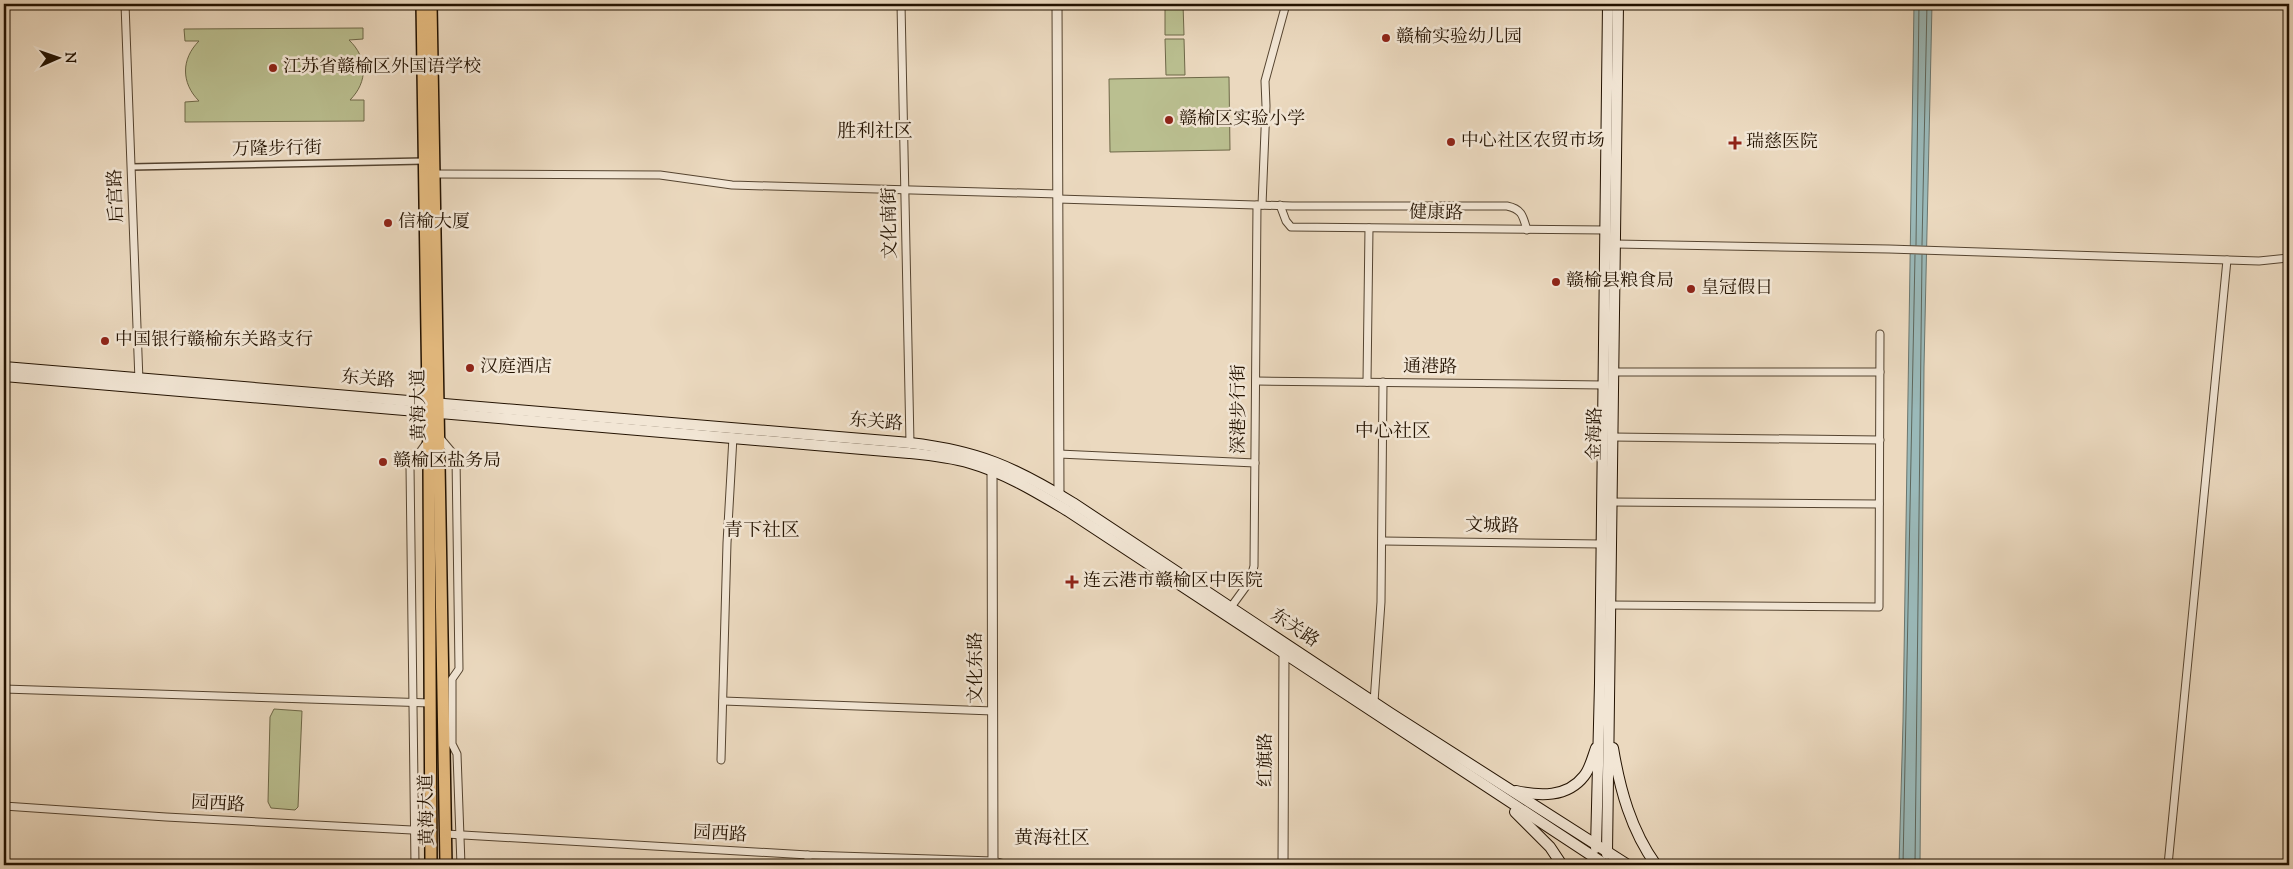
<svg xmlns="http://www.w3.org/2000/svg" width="2293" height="869" font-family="'Sorts Mill Goudy','Noto Serif SC',serif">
  <rect width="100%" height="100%" fill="#ebd9bf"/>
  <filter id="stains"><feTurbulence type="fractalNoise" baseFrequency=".004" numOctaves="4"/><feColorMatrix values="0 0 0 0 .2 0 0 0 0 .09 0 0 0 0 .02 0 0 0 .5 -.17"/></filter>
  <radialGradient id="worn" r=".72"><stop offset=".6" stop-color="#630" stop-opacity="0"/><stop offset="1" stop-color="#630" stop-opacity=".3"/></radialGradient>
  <g fill="#babf90" stroke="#6e6848">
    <polygon points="1165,4 1183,4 1184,35 1165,35"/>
    <path d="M363 28V39L349 40C368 58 368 82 350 100H364V121L185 122V102L199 101C181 83 181 59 199 41H185L184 29Z"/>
    <polygon points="1165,39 1184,39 1185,75 1166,75"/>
    <polygon points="1229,77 1230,150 1110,152 1109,79"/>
    <polygon points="274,709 302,711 298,807 295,810 271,808 268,802 270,717"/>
  </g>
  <polygon fill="#9ab9b9" stroke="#6a766f" points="1914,4 1932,4 1924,367 1920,865 1899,865 1903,722"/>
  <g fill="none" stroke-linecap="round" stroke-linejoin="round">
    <g stroke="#5e665c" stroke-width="1">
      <polyline points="1916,245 1919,4"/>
      <polyline points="1922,245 1927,4"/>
      <polyline points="1903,865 1915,255"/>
      <polyline points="1915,865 1922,255"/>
    </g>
    <defs>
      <polyline id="pedestrian" points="131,167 424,161"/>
      <g id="minor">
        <polyline points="125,4 139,381"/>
        <polyline points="901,4 910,443"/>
        <polyline points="434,174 660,175 732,185 1058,194"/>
        <path d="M1058 199 1292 206H1507C1522 209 1523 216 1527 230"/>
        <polyline points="1262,205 1266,106 1265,81 1286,4"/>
        <polyline points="1280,205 1286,221 1291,227 1605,230"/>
        <polyline points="1615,244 1889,249 2259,261 2289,258"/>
        <polyline points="1613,372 1880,372"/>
        <polyline points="1256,381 1603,385"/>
        <polyline points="1367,382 1369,228"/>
        <polyline points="1612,437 1880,440"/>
        <polyline points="440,438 456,457 459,669 452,679 452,744 457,754 461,865"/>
        <polyline points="1059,454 1255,463"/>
        <polyline points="1611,502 1879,504"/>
        <polyline points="1383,541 1601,544"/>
        <polyline points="1610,605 1879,607 1880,334"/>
        <polyline points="1231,607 1250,581 1254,566 1257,205"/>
        <polyline points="4,689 430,703"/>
        <polyline points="723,701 993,711"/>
        <polyline points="1374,702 1381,602 1383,382"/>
        <polyline points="721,760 727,543 733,437"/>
        <polyline points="4,806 166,817 431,831"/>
        <polyline points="446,834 808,855 993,861 1009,865"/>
        <polyline points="808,855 808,865"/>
        <polyline points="415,865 410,466 428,441"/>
        <polyline points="2168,865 2227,260"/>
      </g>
      <g id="tertiary">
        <polyline points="1057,4 1059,494"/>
        <polyline points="992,470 993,865"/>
        <polyline points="1283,865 1284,654"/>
      </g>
      <g id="secondary">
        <path d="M4 367 910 443C979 451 1014 467 1073 503L1390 713 1628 865"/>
        <path d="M4 376 909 453C929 455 950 457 970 463 1005 473 1036 492 1068 511L1606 865"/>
        <path d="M1613 748C1620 790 1631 830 1656 865"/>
        <path d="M1516 791C1539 796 1567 798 1584 776 1590 769 1593 756 1596 748"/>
        <polyline points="1515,812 1550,847 1562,865"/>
        <polyline points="1596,848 1600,683 1608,4"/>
        <polyline points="1607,854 1618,4"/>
      </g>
      <g id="primary">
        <polyline points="422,4 429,464 431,865"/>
        <polyline points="431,4 446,865"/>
      </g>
    </defs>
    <use href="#pedestrian" stroke="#554430" stroke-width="8"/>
    <use href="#minor" stroke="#554430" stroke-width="9"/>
    <use href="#tertiary" stroke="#554430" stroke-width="11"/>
    <use href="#secondary" stroke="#231200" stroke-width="12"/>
    <use href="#primary" stroke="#231200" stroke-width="14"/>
    <use href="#pedestrian" stroke="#f2e6d5" stroke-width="5"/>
    <use href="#minor" stroke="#f2e6d5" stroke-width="7"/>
    <use href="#tertiary" stroke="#f2e6d5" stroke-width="9"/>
    <use href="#secondary" stroke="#f2e6d5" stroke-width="10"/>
    <use href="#primary" stroke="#e6bc80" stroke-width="11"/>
  </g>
  <g fill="#8f2418" stroke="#f2e6d5" stroke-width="2">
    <circle cx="1386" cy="38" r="5"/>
    <circle cx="273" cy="68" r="5"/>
    <circle cx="1169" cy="120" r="5"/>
    <circle cx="1451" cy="142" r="5"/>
    <path d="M1732.5 135.5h5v5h5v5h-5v5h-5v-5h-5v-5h5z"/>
    <circle cx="388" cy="223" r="5"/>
    <circle cx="1556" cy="282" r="5"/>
    <circle cx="1691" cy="289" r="5"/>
    <circle cx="105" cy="341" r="5"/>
    <circle cx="470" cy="368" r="5"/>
    <circle cx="383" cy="462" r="5"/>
    <path d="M1069.5 574.5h5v5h5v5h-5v5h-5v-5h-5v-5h5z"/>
  </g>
  <g text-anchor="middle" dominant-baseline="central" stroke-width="5" stroke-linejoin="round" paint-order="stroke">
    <g font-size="18" fill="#231200" stroke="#f2e6d5" text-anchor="start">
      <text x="1396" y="38">赣榆实验幼儿园</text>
      <text x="283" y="68">江苏省赣榆区外国语学校</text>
      <text x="1179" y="120">赣榆区实验小学</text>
      <text x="1461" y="142">中心社区农贸市场</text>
      <text x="1746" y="143">瑞慈医院</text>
      <text x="398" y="223">信榆大厦</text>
      <text x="1566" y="282">赣榆县粮食局</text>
      <text x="1701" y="289">皇冠假日</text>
      <text x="115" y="341">中国银行赣榆东关路支行</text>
      <text x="480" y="368">汉庭酒店</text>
      <text x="393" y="462">赣榆区盐务局</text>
      <text x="1083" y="582">连云港市赣榆区中医院</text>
    </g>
    <g font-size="18" fill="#231200" stroke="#f2e6d5">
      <text transform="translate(277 150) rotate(-1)">万隆步行街</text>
      <text transform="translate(117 196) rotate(-92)">后宫路</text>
      <text transform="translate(1436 214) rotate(1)">健康路</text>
      <text transform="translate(891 223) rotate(-91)">文化南街</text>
      <text transform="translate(1430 368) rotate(1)">通港路</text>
      <text transform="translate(368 380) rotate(5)">东关路</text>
      <text transform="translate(420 405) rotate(-91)">黄海大道</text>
      <text transform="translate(1240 409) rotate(-90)">深港步行街</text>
      <text transform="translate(876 423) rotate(5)">东关路</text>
      <text transform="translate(1596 434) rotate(-89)">金海路</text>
      <text transform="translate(1492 527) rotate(1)">文城路</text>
      <text transform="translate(1294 629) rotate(34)">东关路</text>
      <text transform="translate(977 668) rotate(-90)">文化东路</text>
      <text transform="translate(1267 760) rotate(-90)">红旗路</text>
      <text transform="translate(218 805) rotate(3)">园西路</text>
      <text transform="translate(428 810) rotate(-91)">黄海大道</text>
      <text transform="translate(720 835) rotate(3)">园西路</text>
    </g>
    <g font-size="19" fill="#231200" stroke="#f2e6d5">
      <text x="875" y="132">胜利社区</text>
      <text x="1393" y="432">中心社区</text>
      <text x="762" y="531">青下社区</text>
      <text x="1052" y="839">黄海社区</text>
    </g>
  </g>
  <rect width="2293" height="869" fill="none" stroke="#ebd9bf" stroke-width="20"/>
  <rect x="5" y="5" width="2283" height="859" fill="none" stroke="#231200" stroke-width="2.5"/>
  <rect x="10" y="10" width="2273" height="849" fill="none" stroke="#231200"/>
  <g transform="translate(58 58) rotate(88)" stroke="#f2e6d5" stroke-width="4" paint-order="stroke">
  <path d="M0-4L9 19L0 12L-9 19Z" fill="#231200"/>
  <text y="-8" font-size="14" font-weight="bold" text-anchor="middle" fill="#231200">N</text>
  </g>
  <rect width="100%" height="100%" filter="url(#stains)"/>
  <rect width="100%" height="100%" fill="url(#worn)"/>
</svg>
